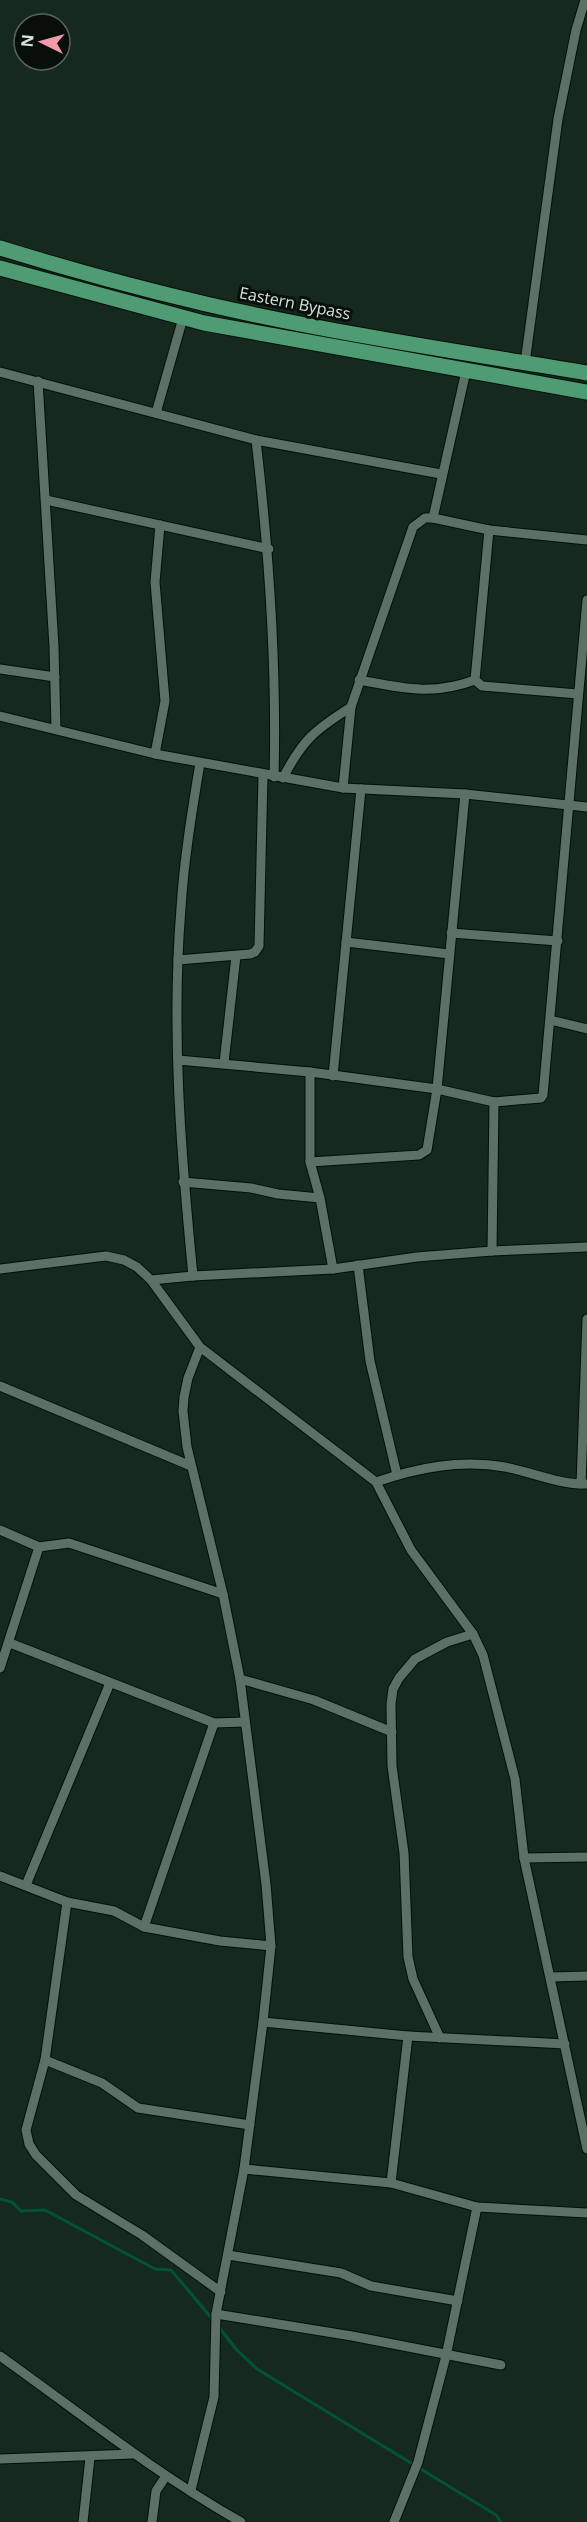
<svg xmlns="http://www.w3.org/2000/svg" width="587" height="2522" font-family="'Open Sans',sans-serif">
  <rect width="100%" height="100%" fill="#16291e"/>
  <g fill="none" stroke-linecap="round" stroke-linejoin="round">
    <g stroke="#005432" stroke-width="3">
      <polyline points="0,2199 12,2202 21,2211 45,2210 155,2269 171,2270 214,2321"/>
      <polyline points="218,2326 236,2349 257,2369 496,2515 501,2522"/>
    </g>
    <defs>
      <g id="street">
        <polyline points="525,363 558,119 576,30 585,0"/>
        <polyline points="0,372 256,440 441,474"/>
        <polyline points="38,381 54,647 56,729"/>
        <polyline points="156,413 183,318"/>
        <path d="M256 440C269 552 277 664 274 777"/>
        <polyline points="46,500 269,549"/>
        <polyline points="433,518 466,371"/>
        <polyline points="489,530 475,680 482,686 578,694"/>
        <polyline points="0,669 55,677"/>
        <path d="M359 680C402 688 432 696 475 680"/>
        <polyline points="0,716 155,754 343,788 465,794 587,807"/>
        <polyline points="155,754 165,701 155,582 160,525"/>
        <path d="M283 778C303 739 315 730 351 707"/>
        <polyline points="343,788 351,707 413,527 425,518 433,518 489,530 587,540"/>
        <polyline points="451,933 558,941"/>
        <polyline points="346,942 449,954"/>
        <polyline points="178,960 250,954 255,952 259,946 263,775"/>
        <polyline points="550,1020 587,1029"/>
        <polyline points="178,1060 310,1072 437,1089 494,1102 541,1098 543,1095 587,600"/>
        <polyline points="224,1063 236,956"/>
        <polyline points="310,1072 310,1162 320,1198 333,1269"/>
        <polyline points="333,1076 361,789"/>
        <polyline points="310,1162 419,1155 427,1150 437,1089 465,794"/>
        <polyline points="183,1182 251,1188 278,1194 320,1198"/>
        <polyline points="492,1251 494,1102"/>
        <polyline points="358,1265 370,1361 397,1475"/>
        <polyline points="0,1269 106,1256 124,1260 137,1267 151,1280 200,1347 376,1482 411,1550 473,1634 483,1655 515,1779 524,1858 587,2149"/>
        <path d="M193 1276C181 1154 171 1030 181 908 184 860 192 811 200 763"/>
        <polyline points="151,1280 193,1276 333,1269 417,1257 492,1251 587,1247"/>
        <polyline points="0,1386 191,1466"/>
        <path d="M376 1482C417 1468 460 1459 505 1467 531 1472 560 1485 587 1484"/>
        <polyline points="581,1484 587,1319"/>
        <polyline points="0,1530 39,1547 0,1668"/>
        <polyline points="39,1547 69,1543 223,1594"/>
        <polyline points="10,1643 214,1723 245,1722"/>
        <polyline points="240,1679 314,1700 392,1732"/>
        <polyline points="524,1858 587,1857"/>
        <polyline points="0,1876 67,1902 114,1911 144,1927 220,1941 271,1946"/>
        <polyline points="26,1885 110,1683"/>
        <polyline points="67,1902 45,2060 26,2130 29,2144 36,2155 76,2195 142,2235 221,2292"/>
        <polyline points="144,1927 214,1723"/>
        <polyline points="551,1977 587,1976"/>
        <polyline points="263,2022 408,2036"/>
        <polyline points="440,2038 413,1979 408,1957 404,1853 392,1766 391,1704 393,1689 399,1678 415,1659 447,1642 473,1634"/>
        <polyline points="45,2060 102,2083 138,2108 250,2125"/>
        <polyline points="244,2169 391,2183 477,2207 587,2213"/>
        <polyline points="391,2183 408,2036 565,2044"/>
        <polyline points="228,2255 341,2273 371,2286 458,2301"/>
        <polyline points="216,2314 352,2336 501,2365"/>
        <path d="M0 2356C80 2413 156 2474 241 2522"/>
        <polyline points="0,2459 133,2454"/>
        <polyline points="191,2490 214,2397 216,2314 244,2169 263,2022 271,1946 266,1884 240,1679 223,1594 187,1447 183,1411 184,1397 188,1378 200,1347"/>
        <polyline points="83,2522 90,2458"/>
        <polyline points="152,2522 156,2491 166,2476"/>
        <polyline points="394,2522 418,2462 446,2356 477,2207"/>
      </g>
      <g id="primary">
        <path d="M0 248C68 269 137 288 206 304 332 333 460 352 587 373"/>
        <polyline points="0,268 204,323 587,392"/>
      </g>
    </defs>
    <use href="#street" stroke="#021108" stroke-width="11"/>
    <use href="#primary" stroke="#021108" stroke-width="17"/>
    <use href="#street" stroke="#5c7064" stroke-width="9"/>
    <use href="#primary" stroke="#4f9c74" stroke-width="15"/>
  </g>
  <g text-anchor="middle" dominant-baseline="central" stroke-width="6" stroke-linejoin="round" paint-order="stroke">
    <g font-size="16" fill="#d5e1d9" stroke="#080f0b">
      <text transform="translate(295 303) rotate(11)">Eastern Bypass</text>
    </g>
  </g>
  <g transform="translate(42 42) rotate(275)"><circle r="28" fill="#080f0b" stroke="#5a635d" stroke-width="1.5"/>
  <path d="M0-4.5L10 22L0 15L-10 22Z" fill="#f39aaa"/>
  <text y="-9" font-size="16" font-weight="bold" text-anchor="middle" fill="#d5e1d9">N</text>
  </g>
</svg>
